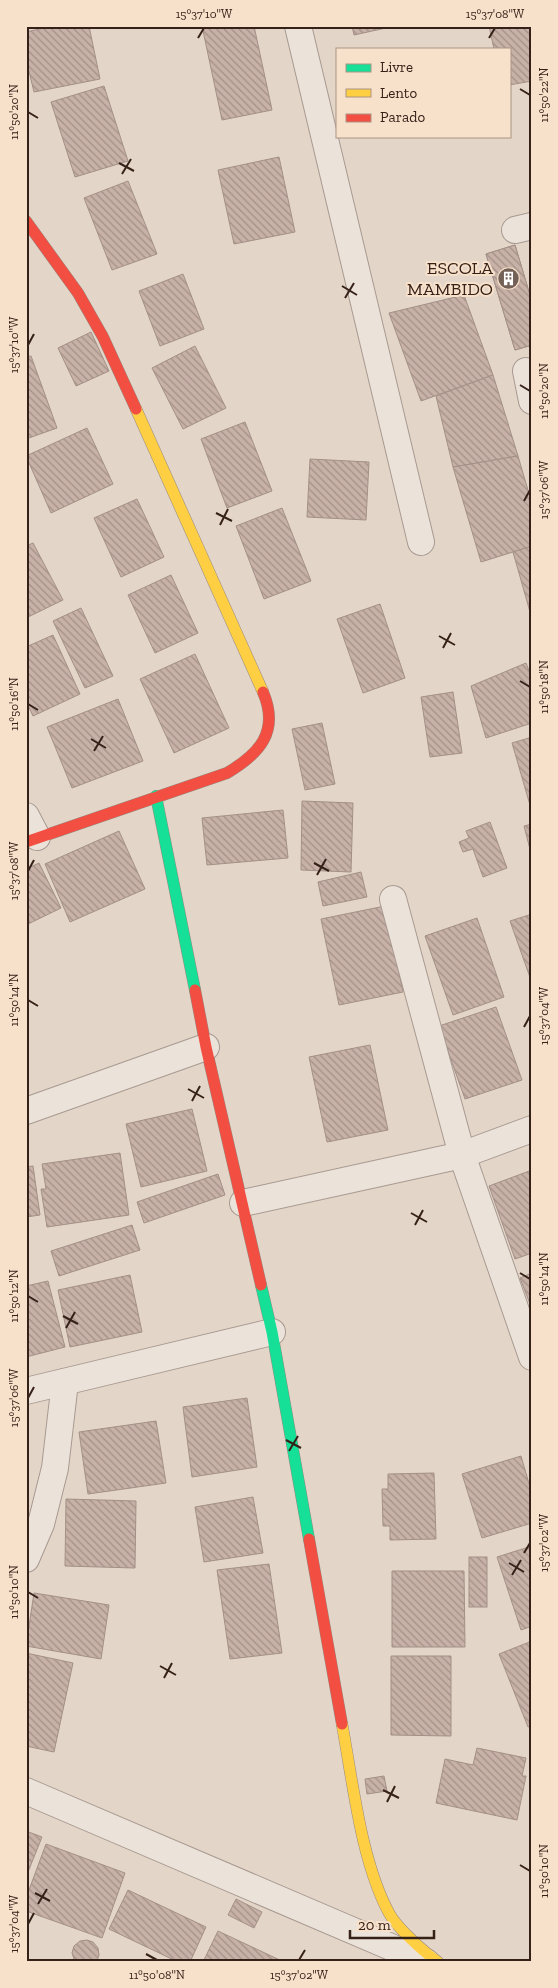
<svg xmlns="http://www.w3.org/2000/svg" width="558" height="1988" font-family="'Zilla Slab',serif">
  <defs>
    <pattern id="building-back-hatch" width="6" height="6" patternUnits="userSpaceOnUse" patternTransform="scale(1.25)"><rect width="6" height="6" fill="#c8b2a8"/><path d="M-1 5l2 2M0 0l6 6M5-1l2 2" fill="none" stroke="#a39088"/></pattern>
  </defs>
  <rect width="100%" height="100%" fill="#e3d5c7"/>
  <g fill="url(#building-back-hatch)" stroke="#a39087">
    <polygon points="53,26 89,26 100,79 34,92 26,59 26,32"/>
    <polygon points="202,26 254,26 272,110 222,120"/>
    <polygon points="352,26 395,26 354,35"/>
    <polygon points="489,26 532,26 532,81 509,85 509,49 494,49"/>
    <polygon points="104,86 128,161 75,177 51,102"/>
    <polygon points="279,157 295,232 234,244 218,170"/>
    <polygon points="128,181 157,254 112,270 84,198"/>
    <polygon points="515,245 532,302 532,345 515,350 486,254"/>
    <polygon points="515,245 532,302 532,345 515,350 486,254"/>
    <polygon points="183,274 204,329 160,346 139,291"/>
    <polygon points="464,295 493,375 421,401 389,313"/>
    <polygon points="91,332 109,371 76,386 58,348"/>
    <polygon points="195,346 226,408 183,429 152,368"/>
    <polygon points="31,356 57,428 26,439 26,357"/>
    <polygon points="493,375 518,456 453,467 436,396"/>
    <polygon points="245,422 272,491 227,508 201,439"/>
    <polygon points="87,428 113,484 51,513 26,456"/>
    <polygon points="518,456 532,504 532,546 481,562 453,467"/>
    <polygon points="310,459 369,462 366,520 307,517"/>
    <polygon points="137,499 164,557 121,577 94,518"/>
    <polygon points="282,508 311,581 264,599 236,526"/>
    <polygon points="33,543 63,600 26,618 26,546"/>
    <polygon points="532,546 532,619 513,552"/>
    <polygon points="171,575 198,633 155,653 128,595"/>
    <polygon points="380,604 405,678 363,693 337,619"/>
    <polygon points="81,608 113,676 85,688 53,621"/>
    <polygon points="53,635 80,694 33,716 26,701 26,647"/>
    <polygon points="195,654 229,728 174,753 140,679"/>
    <polygon points="526,663 532,678 532,723 486,738 471,686"/>
    <polygon points="453,692 462,753 430,757 421,697"/>
    <polygon points="118,699 143,761 72,788 47,727"/>
    <polygon points="322,723 335,784 305,790 292,729"/>
    <polygon points="532,737 532,812 512,743"/>
    <polygon points="302,801 353,803 351,872 301,870"/>
    <polygon points="283,810 288,858 207,865 202,818"/>
    <polygon points="490,822 507,868 483,877 473,849 463,852 459,842 469,838 466,831"/>
    <polygon points="532,824 532,857 524,826"/>
    <polygon points="119,831 145,889 70,922 45,864"/>
    <polygon points="39,863 61,908 26,925 26,869"/>
    <polygon points="361,872 367,897 323,906 318,882"/>
    <polygon points="385,906 403,992 339,1005 321,919"/>
    <polygon points="532,914 532,983 510,921"/>
    <polygon points="477,918 504,997 453,1015 425,936"/>
    <polygon points="496,1007 522,1080 465,1099 439,1026"/>
    <polygon points="370,1045 388,1130 327,1142 309,1057"/>
    <polygon points="192,1109 207,1171 141,1187 126,1124"/>
    <polygon points="120,1153 129,1215 47,1227 41,1189 46,1189 42,1164"/>
    <polygon points="33,1166 40,1215 26,1217 26,1167"/>
    <polygon points="532,1170 532,1253 515,1259 489,1186"/>
    <polygon points="218,1174 225,1195 144,1223 137,1202"/>
    <polygon points="132,1225 140,1250 59,1276 51,1251"/>
    <polygon points="532,1273 532,1309 520,1278"/>
    <polygon points="130,1275 142,1332 70,1347 58,1290"/>
    <polygon points="48,1281 65,1347 26,1357 26,1286"/>
    <polygon points="247,1398 257,1467 192,1477 183,1407"/>
    <polygon points="156,1421 166,1483 88,1494 79,1432"/>
    <polygon points="521,1456 532,1494 532,1523 482,1538 462,1474"/>
    <polygon points="434,1473 436,1539 390,1540 390,1526 383,1526 382,1489 388,1489 388,1474"/>
    <polygon points="253,1497 263,1553 204,1562 195,1507"/>
    <polygon points="66,1499 136,1501 135,1568 65,1566"/>
    <polygon points="532,1546 532,1626 521,1630 497,1557"/>
    <rect x="469" y="1557" width="18" height="50"/>
    <polygon points="269,1564 282,1653 230,1659 217,1570"/>
    <polygon points="392,1571 464,1571 465,1647 392,1647"/>
    <polygon points="34,1593 109,1605 101,1659 26,1646"/>
    <polygon points="532,1641 532,1726 528,1727 499,1654"/>
    <polygon points="26,1653 73,1663 54,1752 26,1746"/>
    <polygon points="391,1656 451,1656 451,1736 391,1735"/>
    <polygon points="477,1748 526,1758 522,1776 526,1776 517,1820 436,1803 445,1759 473,1765"/>
    <polygon points="384,1776 387,1791 367,1794 365,1779"/>
    <polygon points="26,1831 42,1837 26,1877"/>
    <polygon points="46,1844 125,1873 102,1938 26,1911 26,1898"/>
    <polygon points="128,1890 206,1927 190,1962 178,1962 109,1929"/>
    <polygon points="236,1899 262,1912 254,1928 228,1915"/>
    <polygon points="218,1931 284,1962 203,1962"/>
    <polygon points="87,1940 93,1942 98,1948 99,1955 97,1961 75,1962 72,1953 74,1946 80,1941"/>
  </g>
  <g fill="none" stroke-linecap="round" stroke-linejoin="round">
    <defs>
      <g id="street">
        <polyline points="298,26 421,542"/>
        <polyline points="515,230 532,226"/>
        <polyline points="526,371 532,401"/>
        <polyline points="26,816 37,837"/>
        <polyline points="393,899 462,1155 532,1357"/>
        <polyline points="26,1111 206,1047"/>
        <polyline points="243,1203 462,1155 532,1129"/>
        <polyline points="26,1391 272,1332"/>
        <polyline points="26,1559 41,1524 55,1468 65,1382"/>
        <polyline points="26,1791 426,1962"/>
      </g>
      <g id="fast">
        <polyline points="156,796 195,990"/>
        <polyline points="261,1285 272,1332 309,1539"/>
      </g>
      <g id="slow">
        <polyline points="136,409 263,692"/>
        <path d="M342 1724C353 1783 361 1861 389 1913 397 1928 424 1952 438 1962"/>
      </g>
      <g id="jam">
        <polyline points="26,221 78,293 103,337 136,409"/>
        <path d="M26 842 227 773C259 754 280 732 263 692"/>
        <polyline points="195,990 206,1047 261,1285"/>
        <polyline points="309,1539 342,1724"/>
      </g>
    </defs>
    <use href="#street" stroke="#a89a91" stroke-width="28"/>
    <use href="#fast" stroke="#978a81" stroke-width="12"/>
    <use href="#slow" stroke="#978a81" stroke-width="12"/>
    <use href="#jam" stroke="#978a81" stroke-width="12"/>
    <use href="#street" stroke="#ebe2d9" stroke-width="26"/>
    <use href="#fast" stroke="#16e098" stroke-width="11"/>
    <use href="#slow" stroke="#ffcf43" stroke-width="11"/>
    <use href="#jam" stroke="#f24e42" stroke-width="11"/>
  </g>
  <path fill="none" stroke="#362119" stroke-width="2" d="M198 38 204 28M489 38 495 28M520 89 530 95M28 112 38 118M119 163 134 171M122 174 131 159M342 286 357 295M345 298 354 283M28 345 34 334M520 385 530 391M524 501 530 490M216 513 232 521M220 525 228 509M439 636 455 645M443 648 451 633M520 681 530 687M28 704 38 710M91 739 106 748M94 751 103 736M314 863 329 871M28 871 34 860M317 875 326 859M28 1000 38 1006M524 1027 530 1016M188 1089 204 1098M192 1101 200 1086M411 1213 427 1222M415 1225 423 1210M520 1273 530 1279M28 1296 38 1302M63 1316 78 1324M66 1328 75 1312M28 1398 34 1387M286 1440 301 1448M289 1451 298 1436M524 1553 530 1543M509 1563 524 1572M512 1575 521 1560M28 1592 38 1598M160 1666 176 1675M164 1678 172 1663M383 1790 399 1798M387 1802 395 1786M520 1865 530 1871M35 1893 50 1901M38 1904 47 1889M28 1924 34 1913M146 1954 157 1960M299 1960 305 1950"/>
  <defs>
    <symbol id="building-disc" viewBox="-11 -11 22 22"><circle r="9.5" fill="#736056" stroke="#f8e1ca"/><path d="M-4-6H4V6H1V3H-1V6H-4ZM-2.5-4.3h1.7v1.8h-1.7ZM.8-4.3h1.7v1.8H.8ZM-2.5-1h1.7V.8h-1.7ZM.8-1h1.7V.8H.8Z" fill="#fff"/></symbol>
  </defs>
  <g fill-rule="evenodd">
    <use href="#building-disc" x="496" y="266" width="25" height="25"/>
  </g>
  <g text-anchor="middle" dominant-baseline="central" stroke-width="4" stroke-linejoin="round" paint-order="stroke">
    <g font-size="18" fill="#362119" stroke="#f8e1ca" text-anchor="end">
      <text x="493" y="268">ESCOLA<tspan x="493" dy="21">MAMBIDO</tspan></text>
    </g>
  </g>
  <rect width="558" height="1988" fill="none" stroke="#f8e1ca" stroke-width="55"/>
  <rect x="336" y="48" width="175" height="90" fill="#f8e1ca" stroke="#aa9483"/>
  <rect x="346" y="64" width="25" height="8" fill="#16e098" stroke="#aa9483"/>
  <text x="380" y="72" font-size="15" fill="#362119">Livre</text>
  <rect x="346" y="89" width="25" height="8" fill="#ffcf43" stroke="#aa9483"/>
  <text x="380" y="98" font-size="15" fill="#362119">Lento</text>
  <rect x="346" y="114" width="25" height="8" fill="#f24e42" stroke="#aa9483"/>
  <text x="380" y="122" font-size="15" fill="#362119">Parado</text>
  <path d="M350 1930v8h84v-8" fill="none" stroke="#362119" stroke-width="2.5"/>
  <text x="358" y="1930" font-size="15" fill="#362119" stroke="#f8e1ca" stroke-width="4" paint-order="stroke">20 m</text>
  <rect x="28" y="28" width="502" height="1932" fill="none" stroke="#362119" stroke-width="2"/>
  <g font-size="12" text-anchor="middle" fill="#362119">
    <text x="204" y="18">15°37'10"W</text>
    <text x="495" y="18">15°37'08"W</text>
    <text transform="translate(544 95) rotate(-90)" y="4">11°50'22"N</text>
    <text transform="translate(14 112) rotate(-90)" y="4">11°50'20"N</text>
    <text transform="translate(14 345) rotate(-90)" y="4">15°37'10"W</text>
    <text transform="translate(544 391) rotate(-90)" y="4">11°50'20"N</text>
    <text transform="translate(544 490) rotate(-90)" y="4">15°37'06"W</text>
    <text transform="translate(544 687) rotate(-90)" y="4">11°50'18"N</text>
    <text transform="translate(14 704) rotate(-90)" y="4">11°50'16"N</text>
    <text transform="translate(14 871) rotate(-90)" y="4">15°37'08"W</text>
    <text transform="translate(14 1000) rotate(-90)" y="4">11°50'14"N</text>
    <text transform="translate(544 1016) rotate(-90)" y="4">15°37'04"W</text>
    <text transform="translate(544 1279) rotate(-90)" y="4">11°50'14"N</text>
    <text transform="translate(14 1296) rotate(-90)" y="4">11°50'12"N</text>
    <text transform="translate(14 1398) rotate(-90)" y="4">15°37'06"W</text>
    <text transform="translate(544 1543) rotate(-90)" y="4">15°37'02"W</text>
    <text transform="translate(14 1592) rotate(-90)" y="4">11°50'10"N</text>
    <text transform="translate(544 1871) rotate(-90)" y="4">11°50'10"N</text>
    <text transform="translate(14 1924) rotate(-90)" y="4">15°37'04"W</text>
    <text x="157" y="1979">11°50'08"N</text>
    <text x="299" y="1979">15°37'02"W</text>
  </g>
</svg>
